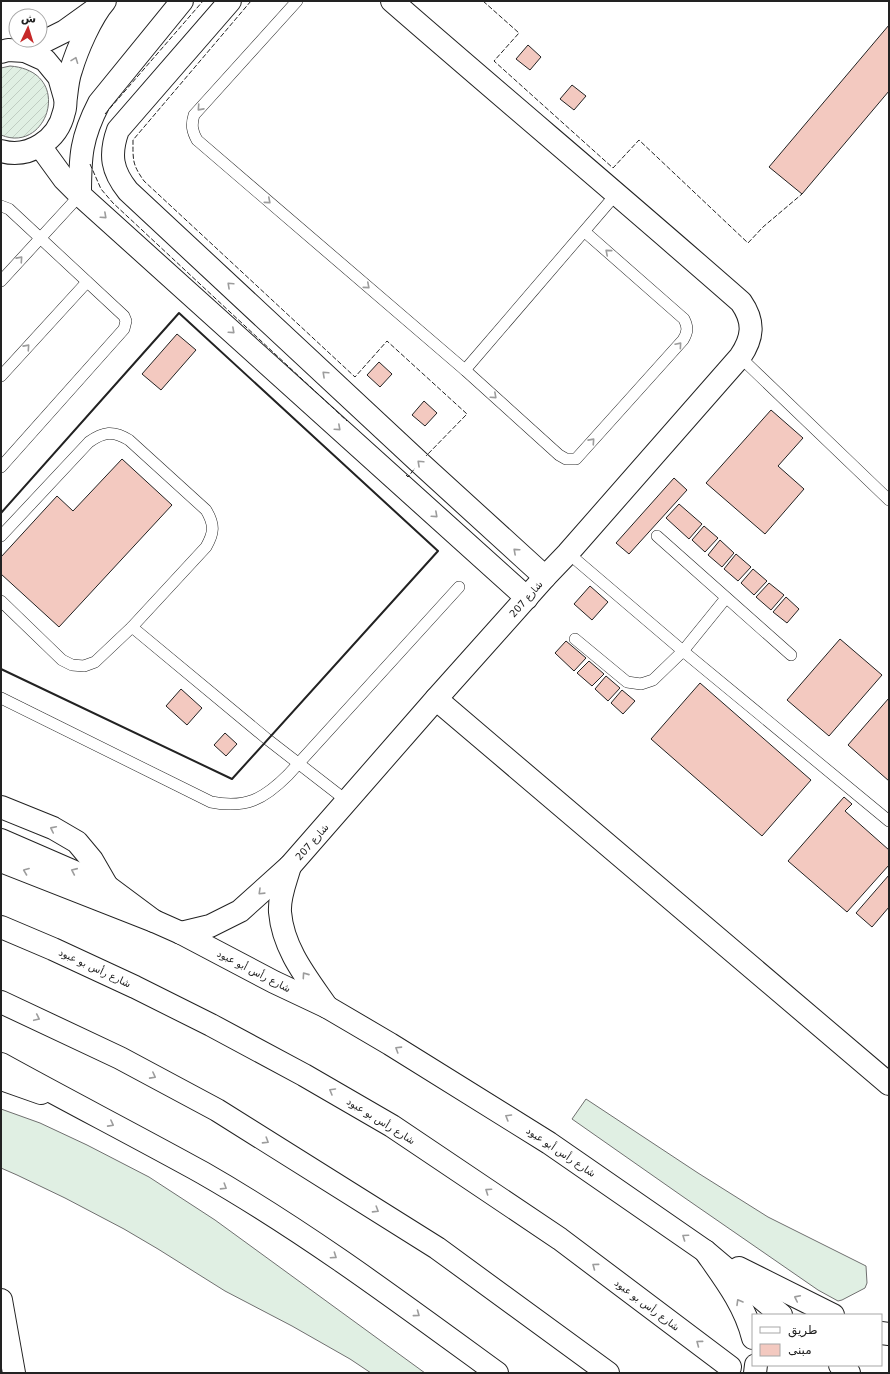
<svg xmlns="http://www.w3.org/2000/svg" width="890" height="1374" font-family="'DejaVu Sans',Cairo,sans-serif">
  <defs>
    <pattern id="garden-furrows" width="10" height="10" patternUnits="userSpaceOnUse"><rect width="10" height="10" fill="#e0efe3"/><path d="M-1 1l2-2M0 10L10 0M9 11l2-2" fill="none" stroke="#c0cdc2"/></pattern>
  </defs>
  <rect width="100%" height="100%" fill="#fff"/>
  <g fill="#e0efe3" stroke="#6f6f6f">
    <polygon points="586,1099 698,1173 768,1217 866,1266 867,1283 865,1288 842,1300 838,1301 818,1290 682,1196 572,1119"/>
    <polygon points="1,1109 40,1123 87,1145 149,1177 215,1220 425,1373 371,1373 350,1359 292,1326 225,1291 158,1249 124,1229 65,1198 17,1175 1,1168"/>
  </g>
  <path fill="url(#garden-furrows)" stroke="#6f6f6f" d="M10 66C75 71 48 155 1 135V68Z"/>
  <g fill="#f3c9c0" stroke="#222">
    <polygon points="889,25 889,91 802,194 769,167"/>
    <polygon points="528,45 541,57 530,70 516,59"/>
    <polygon points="572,85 586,96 574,110 560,99"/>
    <polygon points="177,334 196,350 161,390 142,374"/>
    <polygon points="379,362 392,374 380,387 367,375"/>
    <polygon points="424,401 437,413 425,426 412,415"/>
    <polygon points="771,410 803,438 778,466 804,489 765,534 706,483"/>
    <polygon points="122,459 172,505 59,627 1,574 1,557 57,496 73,511"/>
    <polygon points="674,478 687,490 629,554 616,543"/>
    <polygon points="679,504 702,524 689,539 666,518"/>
    <polygon points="704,526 718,538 705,552 692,540"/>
    <polygon points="720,540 734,553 722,567 708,555"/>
    <polygon points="736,554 751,567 738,581 724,569"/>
    <polygon points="753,569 767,581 754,595 741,583"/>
    <polygon points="769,583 784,595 771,610 756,597"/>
    <polygon points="590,586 608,602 592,620 574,604"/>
    <polygon points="786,597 799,609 787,623 773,612"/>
    <polygon points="840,639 882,675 829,736 787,700"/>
    <polygon points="566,641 586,658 574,671 555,653"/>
    <polygon points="589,661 604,674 592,686 577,673"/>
    <polygon points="606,676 620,688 608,701 595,689"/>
    <polygon points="700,683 811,780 762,836 651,739"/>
    <polygon points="181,689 202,708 187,725 166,706"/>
    <polygon points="622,690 635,701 623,714 611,703"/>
    <polygon points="889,698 889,781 848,745"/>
    <polygon points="225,733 237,744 226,756 214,745"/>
    <polygon points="844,797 852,804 845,811 889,850 889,865 847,912 788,861"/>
    <polygon points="889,875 889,907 872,927 856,913"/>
  </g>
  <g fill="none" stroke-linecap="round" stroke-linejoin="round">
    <defs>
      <g id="lane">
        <path d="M297 1 194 115C191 125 192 131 197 140L465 370 559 455 566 459H576L683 340C688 332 688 327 684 319L585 232"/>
        <polyline points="1,206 9,209 124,316 126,321 124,329 1,467"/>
        <polyline points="1,281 80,195"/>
        <polyline points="740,357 889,500"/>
        <polyline points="465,370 617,193"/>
        <polyline points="1,376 87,282"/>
        <path d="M1 536 89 442C103 432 113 430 129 440L206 510C215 525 214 533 206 547L132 627 95 662 84 666 72 665 62 660 1 601"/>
        <polyline points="657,536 791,655"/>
        <polyline points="568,553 683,651 889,821"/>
        <polyline points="132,627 267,739 347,801"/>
        <polyline points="575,639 627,682 641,684 653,680 683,651 726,598"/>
        <path d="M1 698 211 802C246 809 264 799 288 775L459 587"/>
      </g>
      <g id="street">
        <path d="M230 1 118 130C109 155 112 171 128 191L420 463 545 577"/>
        <polyline points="25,51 65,31 97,8"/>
        <polyline points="1,52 8,50 25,51 45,60 59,77 65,98"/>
        <polyline points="40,146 64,179 80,195 527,598"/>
        <path d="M1 151C29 159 58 140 64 112 66 107 65 102 66 97 67 88 68 78 71 70 77 50 91 17 105 1"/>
        <path d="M80 195C80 156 81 138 99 103L182 1"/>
        <polyline points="436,699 889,1084"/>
        <polyline points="1,807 53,828 77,842 92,860 107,886"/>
        <path d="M290 866C286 881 279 896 280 912 283 949 307 978 327 1007"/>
        <path d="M181 933 210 926 240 911 290 866 436 699 545 577 568 553 740 357C753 338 755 322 741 302 626 201 508 102 392 1"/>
        <polyline points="1,1300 14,1373"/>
      </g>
      <g id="secondary">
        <polyline points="1,840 107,886 154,921 181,933 274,982 327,1007 390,1044 549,1143 705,1251 781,1315"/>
        <polyline points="1,1079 41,1093"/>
        <polyline points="739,1268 833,1315"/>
        <polyline points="881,1333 889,1334"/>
        <polyline points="840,1365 849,1373"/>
      </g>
      <g id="highway">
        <polyline points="1,861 154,921"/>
        <polyline points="1,927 53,949 135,987 211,1025 304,1075 392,1126 560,1239 730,1367"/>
        <polyline points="1,1002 120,1058 217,1110 437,1248 608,1373"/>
        <path d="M1 1064C68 1101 136 1136 203 1173 306 1232 401 1303 497 1373"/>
        <path d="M705 1251C724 1278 745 1305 753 1338"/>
        <polyline points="755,1373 756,1365"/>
      </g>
    </defs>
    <use href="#lane" stroke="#222" stroke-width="12"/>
    <use href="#street" stroke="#222" stroke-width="24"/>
    <use href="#secondary" stroke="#222" stroke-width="24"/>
    <use href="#highway" stroke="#222" stroke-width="24"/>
    <use href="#lane" stroke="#fff" stroke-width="11"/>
    <use href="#street" stroke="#fff" stroke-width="22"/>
    <use href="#secondary" stroke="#fff" stroke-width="22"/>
    <use href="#highway" stroke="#fff" stroke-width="22"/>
    <g stroke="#222" stroke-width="1" stroke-dasharray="5 2" stroke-linecap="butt">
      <path d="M251 1 133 140C133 160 132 164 144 181L355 377 387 341 467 414 426 456"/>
      <polyline points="483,1 519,33 494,61 613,168 639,140 748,243 763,227 802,194"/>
      <polyline points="105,114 203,1"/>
      <polyline points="90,164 101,189 113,203 347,421"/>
      <polyline points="406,475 408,477 415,468"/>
    </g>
    <polyline stroke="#222" stroke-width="2" points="1,513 179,313 438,551 232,779 1,669"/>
  </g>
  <defs><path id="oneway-chevron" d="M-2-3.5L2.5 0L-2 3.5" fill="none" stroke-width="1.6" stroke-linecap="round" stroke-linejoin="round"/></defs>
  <g stroke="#9c9c9c">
    <use href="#oneway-chevron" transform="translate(75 60) rotate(-69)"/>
    <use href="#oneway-chevron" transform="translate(200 108) rotate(132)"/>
    <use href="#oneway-chevron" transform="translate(268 201) rotate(41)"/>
    <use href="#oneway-chevron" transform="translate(104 216) rotate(42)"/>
    <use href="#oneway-chevron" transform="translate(608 252) rotate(-139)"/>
    <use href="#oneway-chevron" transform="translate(20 259) rotate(-48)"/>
    <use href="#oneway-chevron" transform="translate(230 285) rotate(-137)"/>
    <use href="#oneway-chevron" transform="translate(367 286) rotate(41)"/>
    <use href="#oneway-chevron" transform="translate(232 331) rotate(42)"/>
    <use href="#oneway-chevron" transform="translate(679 345) rotate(-49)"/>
    <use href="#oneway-chevron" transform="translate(27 347) rotate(-48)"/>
    <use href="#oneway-chevron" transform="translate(325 374) rotate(-137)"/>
    <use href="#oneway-chevron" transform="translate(494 396) rotate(42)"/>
    <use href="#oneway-chevron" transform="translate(338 428) rotate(42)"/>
    <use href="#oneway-chevron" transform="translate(592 441) rotate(-48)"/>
    <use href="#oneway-chevron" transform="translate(420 463) rotate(-137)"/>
    <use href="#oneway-chevron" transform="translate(435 515) rotate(42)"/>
    <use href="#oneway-chevron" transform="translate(516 551) rotate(-138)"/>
    <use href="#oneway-chevron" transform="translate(53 829) rotate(-154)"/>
    <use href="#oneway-chevron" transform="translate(26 871) rotate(-159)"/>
    <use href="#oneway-chevron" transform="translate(74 871) rotate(-156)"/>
    <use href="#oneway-chevron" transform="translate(261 892) rotate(136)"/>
    <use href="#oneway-chevron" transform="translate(305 975) rotate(-125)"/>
    <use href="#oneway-chevron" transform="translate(37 1018) rotate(25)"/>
    <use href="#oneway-chevron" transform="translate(398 1049) rotate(-148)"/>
    <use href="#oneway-chevron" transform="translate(153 1076) rotate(28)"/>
    <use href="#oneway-chevron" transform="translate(332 1091) rotate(-150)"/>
    <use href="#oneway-chevron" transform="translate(508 1117) rotate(-149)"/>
    <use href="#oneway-chevron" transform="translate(111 1124) rotate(28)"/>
    <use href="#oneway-chevron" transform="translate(266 1141) rotate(32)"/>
    <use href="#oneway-chevron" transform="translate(224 1187) rotate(32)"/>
    <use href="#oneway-chevron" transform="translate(488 1191) rotate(-146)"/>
    <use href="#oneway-chevron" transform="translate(376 1210) rotate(32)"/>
    <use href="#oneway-chevron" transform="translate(685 1237) rotate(-145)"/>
    <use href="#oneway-chevron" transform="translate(334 1256) rotate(34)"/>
    <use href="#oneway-chevron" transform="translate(595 1266) rotate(-143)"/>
    <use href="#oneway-chevron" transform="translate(797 1298) rotate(-154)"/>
    <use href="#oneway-chevron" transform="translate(739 1302) rotate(-120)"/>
    <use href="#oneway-chevron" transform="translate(417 1314) rotate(36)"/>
    <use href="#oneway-chevron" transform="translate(699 1343) rotate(-143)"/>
  </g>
  <g text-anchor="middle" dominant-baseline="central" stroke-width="3" stroke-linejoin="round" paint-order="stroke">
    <g font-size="10" fill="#222" stroke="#fff">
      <text transform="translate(526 599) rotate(-49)">شارع 207</text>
      <text transform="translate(312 842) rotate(-49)">شارع 207</text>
      <text transform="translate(95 968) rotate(25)">شارع رأس بو عبود</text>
      <text transform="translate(254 971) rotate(27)">شارع رأس أبو عبود</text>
      <text transform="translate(381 1121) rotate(32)">شارع رأس بو عبود</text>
      <text transform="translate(561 1152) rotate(34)">شارع رأس أبو عبود</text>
      <text transform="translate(647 1305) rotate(37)">شارع رأس بو عبود</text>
    </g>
  </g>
  <rect width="890" height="1374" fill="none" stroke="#222222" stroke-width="4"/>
  <rect x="752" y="1314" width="130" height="52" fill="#ffffff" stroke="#a7a7a7"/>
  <rect x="760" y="1327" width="20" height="6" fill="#ffffff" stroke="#a7a7a7"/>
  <text x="788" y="1334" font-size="12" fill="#222222">طريق</text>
  <rect x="760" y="1344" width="20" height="12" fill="#f3c9c0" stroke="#a7a7a7"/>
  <text x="788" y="1354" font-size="12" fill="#222222">مبنى</text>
  <g transform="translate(28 28) rotate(4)"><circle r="19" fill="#ffffff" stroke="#a7a7a7"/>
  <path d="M0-3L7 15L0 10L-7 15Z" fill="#c62828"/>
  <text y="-6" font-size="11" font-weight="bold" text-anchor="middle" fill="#222222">ش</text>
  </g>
</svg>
